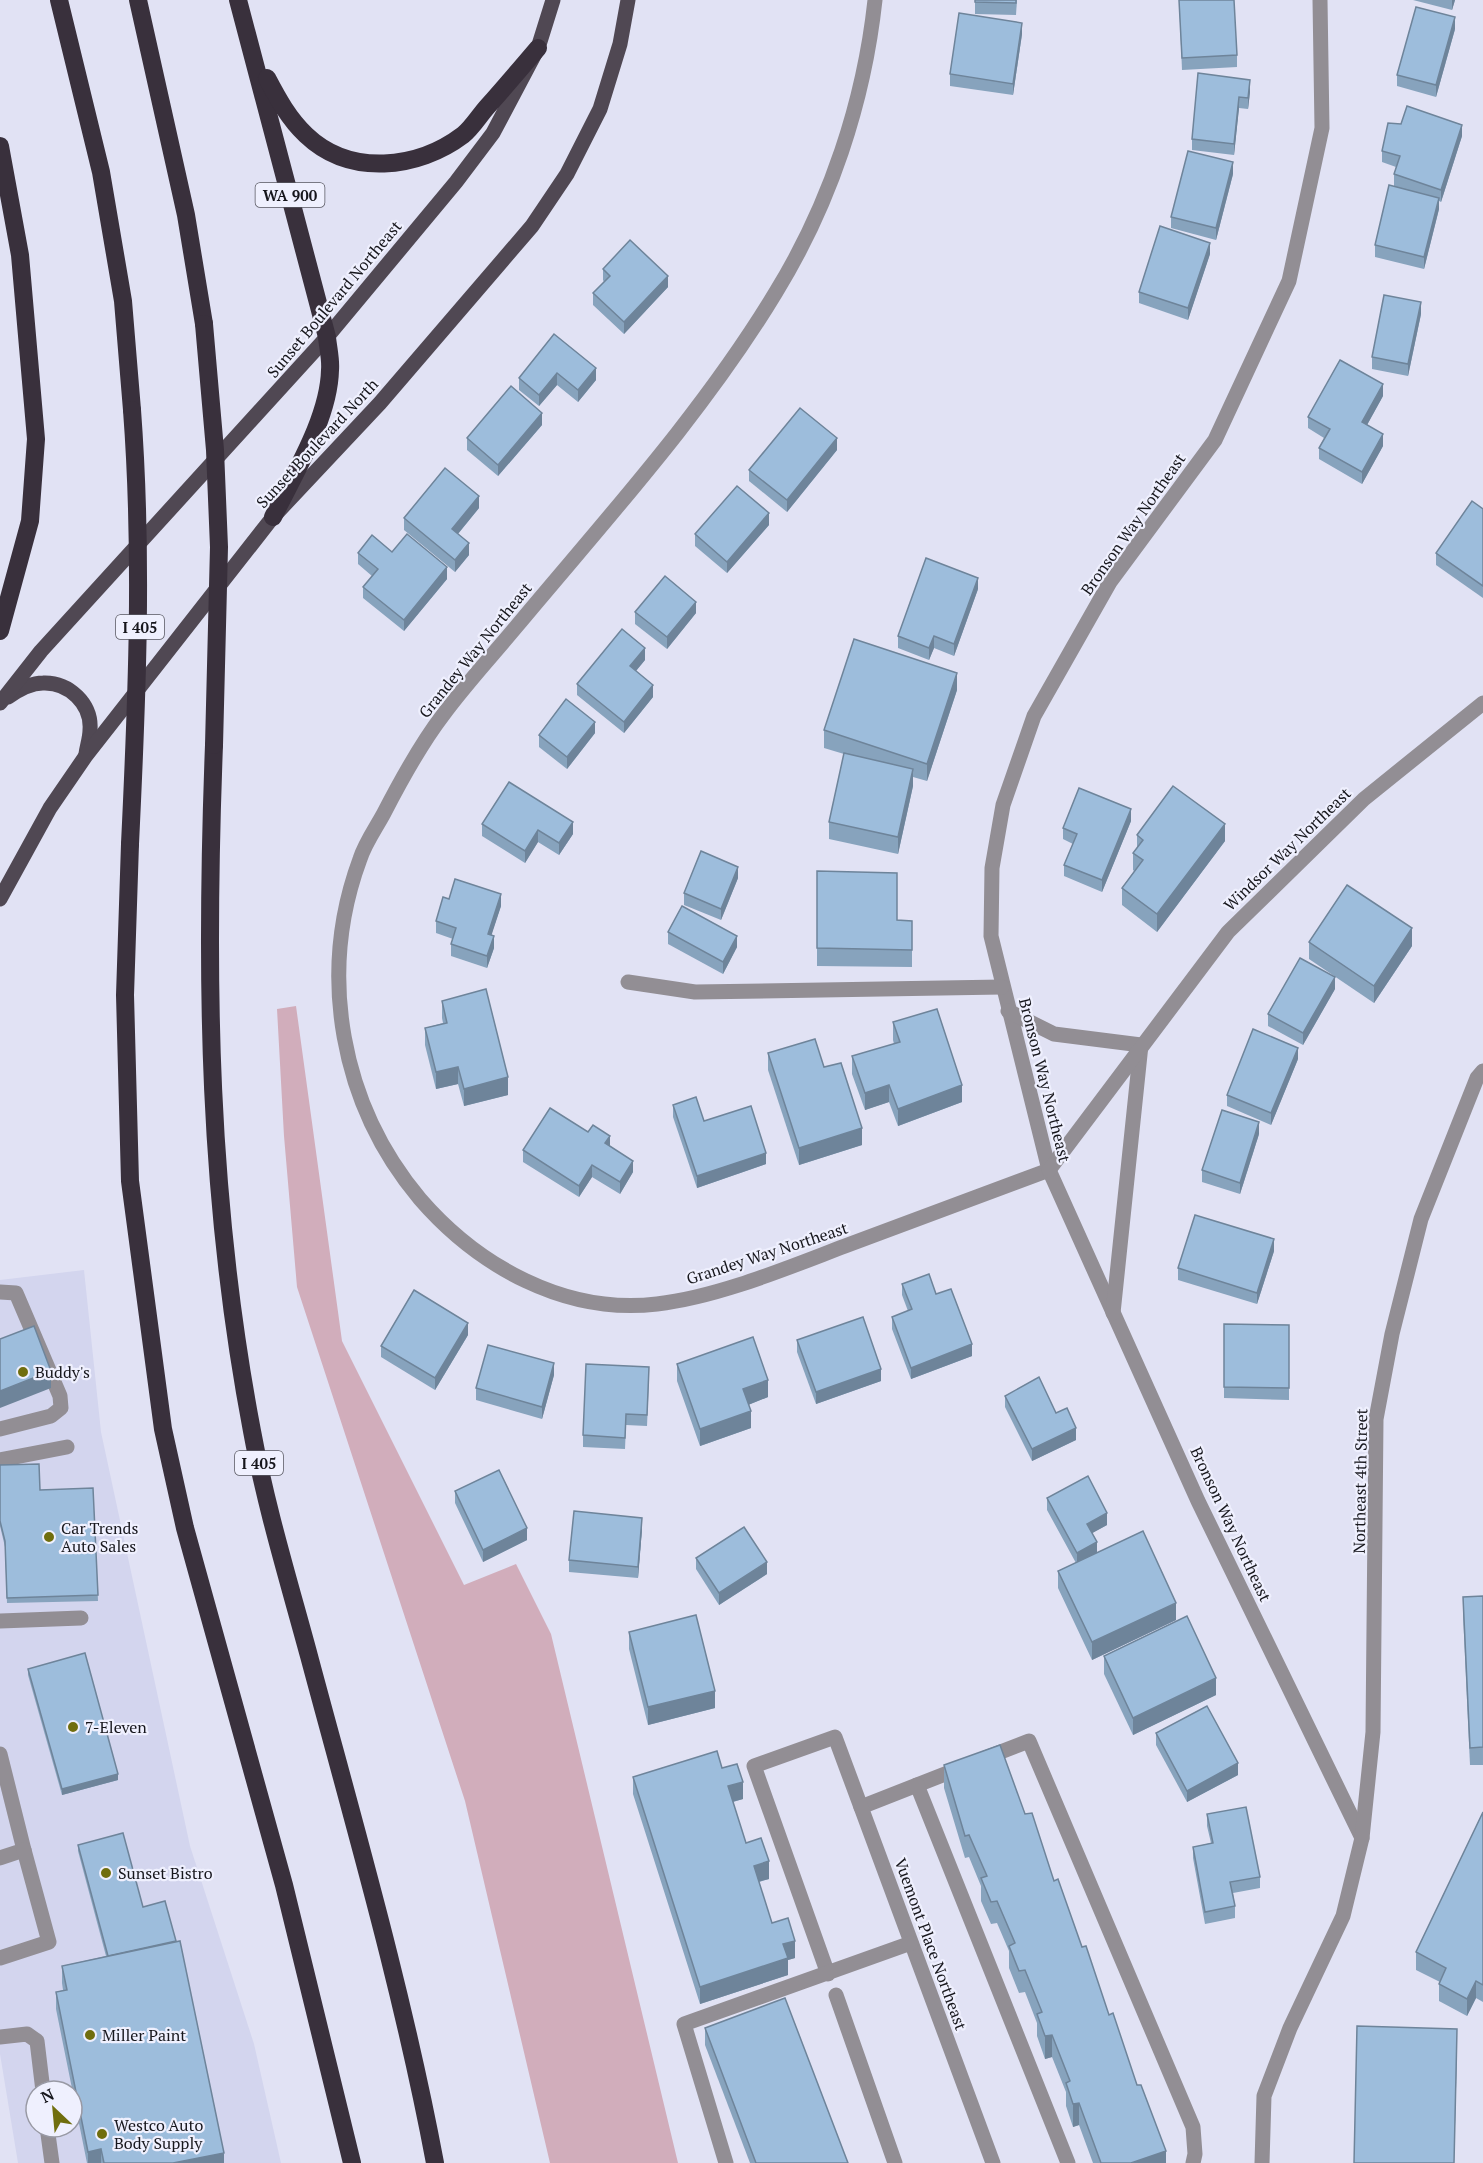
<svg xmlns="http://www.w3.org/2000/svg" width="1483" height="2163" font-family="'PT Serif',serif">
  <rect width="100%" height="100%" fill="#e1e2f4"/>
  <path fill="#d3d5ee" fill-rule="evenodd" d="M84 1270 101 1432 190 1846 254 2044 281 2163H18L0 2054V1280ZM36 2091H72V2127H36Z"/>
  <polygon fill="#d1adbb" points="296,1006 342,1341 464,1585 516,1564 551,1634 678,2163 550,2163 465,1801 297,1287 284,1136 277,1009"/>
  <g fill="none" stroke-linecap="round" stroke-linejoin="round">
    <g stroke="#928e94" stroke-width="15">
      <path d="M875 0C864 102 830 204 776 292 703 413 606 519 516 627 491 657 465 685 443 715 420 745 401 780 384 813 376 828 365 843 360 859 317 975 341 1105 420 1199 478 1266 565 1315 657 1304 718 1297 787 1268 845 1246 913 1221 981 1196 1049 1170"/>
      <polyline points="1320,0 1322,128 1289,281 1215,440 1110,582 1034,716 1003,805 992,868 991,936 1049,1170 1198,1501 1362,1838"/>
      <polyline points="628,982 695,992 1002,987"/>
      <polyline points="1008,1011 1054,1034 1141,1045 1113,1313"/>
      <polyline points="1049,1170 1228,932 1364,799 1483,703"/>
      <polyline points="0,1292 16,1293 60,1396 61,1408 51,1416 0,1429"/>
      <polyline points="0,1460 67,1447"/>
      <polyline points="0,1621 81,1618"/>
      <polyline points="0,1754 24,1850 0,1858"/>
      <polyline points="985,1758 1029,1741 1193,2127 1195,2154 1193,2163"/>
      <polyline points="917,1785 963,1767"/>
      <polyline points="861,1807 917,1785 1068,2163"/>
      <polyline points="0,1958 49,1942 24,1850"/>
      <polyline points="828,1974 754,1766 835,1737 993,2163"/>
      <polyline points="836,1995 895,2163"/>
      <polyline points="0,2037 27,2034 37,2041 43,2091"/>
      <polyline points="47,2127 52,2163"/>
      <polyline points="726,2163 684,2024 911,1943"/>
      <polyline points="1262,2163 1264,2096 1290,2028 1343,1916 1362,1838 1373,1732 1376,1419 1392,1334 1421,1219 1477,1078 1483,1071"/>
    </g>
    <g stroke="#504853" stroke-width="15">
      <path d="M8 697C18 690 30 683 43 683 69 682 92 704 90 730 90 738 87 746 86 754"/>
      <polyline points="0,703 41,651 327,337 456,182 493,133 538,48 553,0"/>
      <polyline points="0,899 50,808 85,757 273,517 380,403 532,226 567,174 600,109 620,44 628,0"/>
    </g>
    <g stroke="#39303c" stroke-width="18">
      <polyline points="59,0 101,172 123,301 132,410"/>
      <polyline points="138,0 186,215 204,324"/>
      <path d="M238 0 327 337C328 348 331 359 330 370 329 418 294 474 273 517"/>
      <path d="M267 78C278 99 289 119 306 135 350 177 418 169 463 135 472 128 479 116 487 107 504 88 521 68 538 48"/>
      <polyline points="0,146 20,255 36,439 30,521 0,631"/>
      <path d="M214 745C205 980 208 1200 252 1431 266 1507 289 1582 309 1656 354 1824 403 1992 435 2163"/>
      <polyline points="130,844 125,995 130,1181 163,1429 185,1528 284,1885 352,2163"/>
    </g>
    <g stroke="#39303c" stroke-width="18">
      <polyline points="204,324 215,450 219,547 214,745"/>
      <path d="M130 844C137 699 143 556 132 410"/>
    </g>
  </g>
  <g fill="#87a3bd">
    <polygon points="975,0 1017,0 1016,15 975,14"/>
    <polygon points="1179,0 1237,55 1237,67 1182,70"/>
    <polygon points="1413,0 1455,0 1452,10"/>
    <polygon points="1455,29 1436,97 1397,86 1397,75"/>
    <polygon points="1022,34 1013,95 950,86 950,74"/>
    <polygon points="1198,73 1250,92 1248,109 1239,108 1234,155 1192,150 1192,139"/>
    <polygon points="1462,136 1441,202 1439,201 1439,209 1424,269 1375,257 1375,245 1394,186 1394,174 1396,167 1382,162 1382,151"/>
    <polygon points="1233,174 1216,240 1171,228 1171,217"/>
    <polygon points="1210,254 1188,320 1139,303 1139,292"/>
    <polygon points="603,269 668,287 624,334 593,305 593,293 604,282 603,280"/>
    <polygon points="1421,314 1408,376 1372,369 1372,357"/>
    <polygon points="554,334 596,380 578,402 557,385 539,406 519,390 519,378"/>
    <polygon points="1383,396 1367,425 1383,446 1362,484 1319,459 1319,448 1324,438 1308,428 1308,417"/>
    <polygon points="542,425 498,476 467,450 467,438"/>
    <polygon points="837,450 787,512 749,481 749,470"/>
    <polygon points="479,508 458,534 469,555 455,572 404,530 404,518"/>
    <polygon points="1483,509 1483,598 1436,565 1436,553"/>
    <polygon points="769,525 727,573 695,546 695,534"/>
    <polygon points="392,552 447,579 404,631 363,598 363,587 372,576 358,564 358,553"/>
    <polygon points="978,589 954,656 934,648 929,660 898,648 898,636"/>
    <polygon points="635,612 696,613 667,649 635,624"/>
    <polygon points="645,660 636,671 653,697 624,733 577,695 577,684"/>
    <polygon points="957,690 927,781 913,777 913,786 898,854 829,839 829,822 844,754 824,748 824,730"/>
    <polygon points="595,733 567,769 539,747 539,735"/>
    <polygon points="1131,821 1102,892 1064,876 1064,865 1073,844 1063,839 1063,828"/>
    <polygon points="482,824 573,834 559,855 538,842 525,863 482,836"/>
    <polygon points="1137,835 1225,841 1157,932 1122,905 1122,888 1134,871 1133,870 1133,853 1137,848"/>
    <polygon points="817,871 897,920 912,921 912,967 817,966"/>
    <polygon points="738,878 721,920 684,905 684,893"/>
    <polygon points="449,899 501,906 491,935 494,948 487,968 451,956 451,944 453,939 436,933 436,921"/>
    <polygon points="668,932 737,947 723,974 668,944"/>
    <polygon points="1309,942 1412,946 1374,1003 1309,959"/>
    <polygon points="1335,989 1303,1045 1268,1026 1268,1014"/>
    <polygon points="442,1001 508,1095 464,1106 458,1084 436,1089 425,1045 425,1028 443,1023 442,1018"/>
    <polygon points="893,1022 962,1102 898,1126 889,1102 865,1110 852,1074 852,1056 894,1044 893,1040"/>
    <polygon points="768,1053 862,1145 799,1165 768,1070"/>
    <polygon points="1298,1059 1271,1125 1227,1106 1227,1095"/>
    <polygon points="673,1105 704,1121 766,1164 697,1188 673,1117"/>
    <polygon points="1259,1134 1240,1194 1202,1182 1202,1170"/>
    <polygon points="610,1146 633,1172 620,1194 592,1177 579,1197 523,1162 523,1150"/>
    <polygon points="1274,1251 1257,1304 1178,1280 1178,1268"/>
    <polygon points="902,1284 936,1294 972,1356 911,1379 892,1329 892,1317 908,1311 902,1295"/>
    <polygon points="1224,1324 1289,1325 1289,1400 1224,1398"/>
    <polygon points="468,1335 435,1390 381,1357 381,1346"/>
    <polygon points="797,1340 881,1381 816,1404 797,1352"/>
    <polygon points="677,1364 768,1397 748,1405 751,1428 700,1446 677,1381"/>
    <polygon points="554,1375 542,1419 476,1400 476,1388"/>
    <polygon points="649,1379 647,1426 626,1425 625,1449 583,1447 583,1435"/>
    <polygon points="1005,1396 1076,1440 1032,1461 1005,1407"/>
    <polygon points="0,1465 40,1490 93,1488 98,1601 7,1603 5,1547 0,1526"/>
    <polygon points="455,1491 527,1540 483,1562 455,1503"/>
    <polygon points="1047,1498 1107,1525 1092,1533 1097,1553 1176,1620 1092,1660 1058,1588 1058,1571 1076,1563 1047,1510"/>
    <polygon points="642,1529 638,1578 569,1572 569,1560"/>
    <polygon points="696,1558 767,1574 719,1605 696,1569"/>
    <polygon points="1483,1596 1483,1765 1470,1765 1463,1614 1463,1597"/>
    <polygon points="629,1632 715,1708 648,1725 629,1649"/>
    <polygon points="1104,1656 1216,1695 1133,1735 1104,1674"/>
    <polygon points="28,1669 118,1780 62,1795 28,1675"/>
    <polygon points="1156,1733 1238,1775 1187,1802 1156,1745"/>
    <polygon points="944,1765 1025,1814 1082,1947 1137,2085 1166,2163 1093,2163 1079,2125 1073,2127 1066,2106 1066,2092 1052,2057 1045,2059 1037,2036 1037,2023 1025,1992 1019,1993 1009,1968 1009,1951 997,1923 991,1924 981,1901 981,1886 969,1857 965,1858 944,1788"/>
    <polygon points="722,1768 743,1799 733,1802 746,1843 769,1879 759,1882 772,1923 795,1958 788,1960 788,1975 700,2004 633,1794 633,1777"/>
    <polygon points="1483,1812 1483,2002 1476,1998 1467,2016 1439,2001 1439,1984 1440,1982 1416,1970 1416,1952"/>
    <polygon points="1207,1814 1260,1877 1260,1888 1233,1893 1235,1906 1235,1918 1205,1924 1193,1858 1193,1847 1211,1843 1207,1826"/>
    <polygon points="78,1845 143,1907 224,2163 87,2163 56,2009 56,1992 63,1990 62,1983 62,1966 106,1956 78,1851"/>
    <polygon points="705,2028 848,2163 750,2163 705,2045"/>
  </g>
  <g fill="#6e849a">
    <polygon points="1452,0 1455,0 1452,10"/>
    <polygon points="1455,17 1455,29 1436,97 1436,85"/>
    <polygon points="1022,23 1022,34 1013,95 1013,84"/>
    <polygon points="1250,80 1250,92 1248,109 1248,98"/>
    <polygon points="1239,97 1239,108 1234,155 1234,144"/>
    <polygon points="1462,125 1462,136 1441,202 1441,190"/>
    <polygon points="1233,162 1233,174 1216,240 1216,228"/>
    <polygon points="1439,198 1439,209 1424,269 1424,257"/>
    <polygon points="1210,243 1210,254 1188,320 1188,308"/>
    <polygon points="668,276 668,287 624,334 624,322"/>
    <polygon points="1421,302 1421,314 1408,376 1408,364"/>
    <polygon points="596,368 596,380 578,402 578,390"/>
    <polygon points="557,373 557,385 539,406 539,395"/>
    <polygon points="1383,384 1383,396 1362,434 1362,422"/>
    <polygon points="542,413 542,425 498,476 498,465"/>
    <polygon points="1383,434 1383,446 1362,484 1362,472"/>
    <polygon points="837,438 837,450 787,512 787,500"/>
    <polygon points="479,496 479,508 452,541 452,529"/>
    <polygon points="769,513 769,525 727,573 727,562"/>
    <polygon points="469,543 469,555 455,572 455,560"/>
    <polygon points="447,567 447,579 404,631 404,620"/>
    <polygon points="978,578 978,589 954,656 954,644"/>
    <polygon points="696,602 696,613 667,649 667,637"/>
    <polygon points="934,636 934,648 929,660 929,648"/>
    <polygon points="645,648 645,660 630,678 630,666"/>
    <polygon points="957,673 957,690 927,781 927,764"/>
    <polygon points="653,685 653,697 624,733 624,722"/>
    <polygon points="595,722 595,733 567,769 567,757"/>
    <polygon points="913,769 913,786 898,854 898,837"/>
    <polygon points="1131,809 1131,821 1102,892 1102,880"/>
    <polygon points="573,822 573,834 559,855 559,843"/>
    <polygon points="1225,824 1225,841 1157,932 1157,914"/>
    <polygon points="538,830 538,842 525,863 525,851"/>
    <polygon points="738,867 738,878 721,920 721,909"/>
    <polygon points="501,894 501,906 488,946 488,934"/>
    <polygon points="1412,928 1412,946 1374,1003 1374,986"/>
    <polygon points="494,936 494,948 487,968 487,956"/>
    <polygon points="737,936 737,947 723,974 723,962"/>
    <polygon points="1335,977 1335,989 1303,1045 1303,1033"/>
    <polygon points="1298,1048 1298,1059 1271,1125 1271,1113"/>
    <polygon points="458,1067 458,1084 436,1089 436,1072"/>
    <polygon points="508,1077 508,1095 464,1106 464,1089"/>
    <polygon points="889,1085 889,1102 865,1110 865,1093"/>
    <polygon points="962,1085 962,1102 898,1126 898,1109"/>
    <polygon points="1259,1122 1259,1134 1240,1194 1240,1183"/>
    <polygon points="862,1128 862,1145 799,1165 799,1148"/>
    <polygon points="610,1136 610,1148 605,1143"/>
    <polygon points="766,1153 766,1164 697,1188 697,1176"/>
    <polygon points="633,1161 633,1172 620,1194 620,1182"/>
    <polygon points="592,1165 592,1177 579,1197 579,1186"/>
    <polygon points="1274,1239 1274,1251 1257,1304 1257,1293"/>
    <polygon points="468,1323 468,1335 435,1390 435,1378"/>
    <polygon points="972,1344 972,1356 911,1379 911,1368"/>
    <polygon points="554,1363 554,1375 542,1419 542,1407"/>
    <polygon points="881,1369 881,1381 816,1404 816,1392"/>
    <polygon points="51,1371 51,1388 0,1408 0,1391"/>
    <polygon points="768,1380 768,1397 743,1407 743,1389"/>
    <polygon points="751,1411 751,1428 700,1446 700,1429"/>
    <polygon points="1076,1428 1076,1440 1032,1461 1032,1449"/>
    <polygon points="1107,1513 1107,1525 1087,1536 1087,1524"/>
    <polygon points="642,1518 642,1529 638,1578 638,1567"/>
    <polygon points="527,1528 527,1540 483,1562 483,1550"/>
    <polygon points="1097,1542 1097,1554 1077,1565 1077,1553"/>
    <polygon points="767,1562 767,1574 719,1605 719,1593"/>
    <polygon points="1176,1603 1176,1620 1092,1660 1092,1642"/>
    <polygon points="1216,1678 1216,1695 1133,1735 1133,1718"/>
    <polygon points="715,1691 715,1708 648,1725 648,1707"/>
    <polygon points="1238,1763 1238,1775 1187,1802 1187,1791"/>
    <polygon points="118,1774 118,1780 62,1795 62,1789"/>
    <polygon points="743,1782 743,1799 728,1803 728,1786"/>
    <polygon points="769,1861 769,1879 754,1883 754,1866"/>
    <polygon points="795,1941 795,1958 788,1960 788,1975 700,2004 700,1987 783,1944"/>
    <polygon points="1476,1981 1476,1998 1467,2016 1467,1999"/>
    <polygon points="1457,2029 1457,2052 1454,2163"/>
    <polygon points="1052,2035 1052,2057 1045,2059 1045,2036"/>
    <polygon points="1079,2103 1079,2125 1073,2127 1073,2104"/>
    <polygon points="101,2149 101,2163 88,2163 88,2152"/>
    <polygon points="1166,2151 1166,2163 1131,2163"/>
    <polygon points="224,2153 224,2163 173,2163"/>
  </g>
  <g fill="#9dbddc" stroke="#6e849a" stroke-width="1.5">
    <polygon points="975,0 1016,0 1016,3 975,2"/>
    <polygon points="1179,0 1234,0 1237,55 1182,58"/>
    <polygon points="1416,7 1455,17 1436,85 1397,75"/>
    <polygon points="959,13 1022,23 1013,84 950,74"/>
    <polygon points="1198,73 1250,80 1248,98 1239,97 1234,144 1192,139"/>
    <polygon points="1407,106 1462,125 1441,190 1394,174 1400,156 1382,151 1388,123 1401,124"/>
    <polygon points="1188,151 1233,162 1216,228 1171,217"/>
    <polygon points="1389,185 1439,198 1424,257 1375,245"/>
    <polygon points="1160,226 1210,243 1188,308 1139,292"/>
    <polygon points="630,240 668,276 624,322 593,293 610,276 603,269"/>
    <polygon points="1384,295 1421,302 1408,364 1372,357"/>
    <polygon points="554,334 596,368 578,390 557,373 539,395 519,378"/>
    <polygon points="1340,360 1383,384 1362,422 1383,434 1362,472 1319,448 1330,429 1308,417"/>
    <polygon points="511,386 542,413 498,465 467,438"/>
    <polygon points="800,408 837,438 787,500 749,470"/>
    <polygon points="445,468 479,496 452,529 469,543 455,560 404,518"/>
    <polygon points="737,486 769,513 727,562 695,534"/>
    <polygon points="1472,501 1483,509 1483,586 1436,553"/>
    <polygon points="407,534 447,567 404,620 363,587 378,569 358,553 372,535 392,552"/>
    <polygon points="926,558 978,578 954,644 934,636 929,648 898,636"/>
    <polygon points="665,576 696,602 667,637 635,612"/>
    <polygon points="622,629 645,648 630,666 653,685 624,722 577,684"/>
    <polygon points="854,639 957,673 927,764 824,730"/>
    <polygon points="566,699 595,722 567,757 539,735"/>
    <polygon points="844,753 913,769 898,837 829,822"/>
    <polygon points="509,782 573,822 559,843 538,830 525,851 482,824"/>
    <polygon points="1173,786 1225,824 1157,914 1122,888 1143,860 1133,853 1143,840 1137,835"/>
    <polygon points="1079,788 1131,809 1102,880 1064,865 1077,834 1063,828"/>
    <polygon points="701,851 738,867 721,909 684,893"/>
    <polygon points="817,871 897,873 897,920 912,921 912,950 817,948"/>
    <polygon points="455,879 501,894 488,934 494,936 487,956 451,944 456,928 436,921 443,897 449,899"/>
    <polygon points="1347,885 1412,928 1374,986 1309,942"/>
    <polygon points="682,906 737,936 723,962 668,932"/>
    <polygon points="1300,958 1335,977 1303,1033 1268,1014"/>
    <polygon points="486,989 508,1077 464,1089 458,1067 436,1072 425,1028 447,1023 442,1001"/>
    <polygon points="937,1009 962,1085 898,1109 889,1085 865,1093 852,1056 900,1042 893,1022"/>
    <polygon points="1253,1029 1298,1048 1271,1113 1227,1095"/>
    <polygon points="815,1039 824,1067 841,1063 862,1128 799,1148 768,1053"/>
    <polygon points="696,1097 704,1121 751,1106 766,1153 697,1176 673,1105"/>
    <polygon points="550,1108 588,1132 593,1125 610,1136 605,1143 633,1161 620,1182 592,1165 579,1186 523,1150"/>
    <polygon points="1222,1110 1259,1122 1240,1183 1202,1170"/>
    <polygon points="1195,1215 1274,1239 1257,1293 1178,1268"/>
    <polygon points="929,1274 936,1294 951,1289 972,1344 911,1368 892,1317 912,1309 902,1284"/>
    <polygon points="414,1290 468,1323 435,1378 381,1346"/>
    <polygon points="863,1317 881,1369 816,1392 797,1340"/>
    <polygon points="1224,1324 1289,1325 1289,1388 1224,1387"/>
    <polygon points="34,1326 51,1371 0,1391 0,1339"/>
    <polygon points="753,1337 768,1380 743,1389 751,1411 700,1429 677,1364"/>
    <polygon points="488,1345 554,1363 542,1407 476,1388"/>
    <polygon points="586,1364 649,1367 647,1415 626,1414 625,1438 583,1435"/>
    <polygon points="1039,1377 1056,1413 1067,1408 1076,1428 1032,1449 1005,1396"/>
    <polygon points="39,1464 40,1490 93,1488 98,1595 7,1598 5,1541 0,1521 0,1465"/>
    <polygon points="499,1470 527,1528 483,1550 455,1491"/>
    <polygon points="1088,1476 1107,1513 1087,1524 1097,1542 1077,1553 1047,1498"/>
    <polygon points="574,1511 642,1518 638,1567 569,1560"/>
    <polygon points="744,1527 767,1562 719,1593 696,1558"/>
    <polygon points="1143,1531 1176,1603 1092,1642 1058,1571"/>
    <polygon points="1483,1596 1483,1747 1470,1748 1463,1597"/>
    <polygon points="696,1615 715,1691 648,1707 629,1632"/>
    <polygon points="1187,1616 1216,1678 1133,1718 1104,1656"/>
    <polygon points="85,1653 118,1774 62,1789 28,1669"/>
    <polygon points="1207,1706 1238,1763 1187,1791 1156,1733"/>
    <polygon points="1000,1745 1025,1814 1032,1813 1054,1881 1058,1879 1082,1947 1086,1946 1109,2015 1113,2013 1137,2085 1141,2085 1166,2151 1131,2163 1101,2163 1079,2103 1073,2104 1066,2083 1070,2081 1052,2035 1045,2036 1037,2014 1042,2012 1025,1970 1019,1971 1009,1946 1015,1943 997,1901 991,1902 981,1878 987,1876 969,1835 965,1836 944,1765"/>
    <polygon points="717,1751 722,1768 737,1764 743,1782 728,1786 746,1843 761,1838 769,1861 754,1866 772,1923 788,1918 795,1941 783,1944 788,1958 700,1987 633,1777"/>
    <polygon points="1246,1807 1260,1877 1230,1882 1235,1906 1205,1912 1193,1847 1213,1843 1207,1814"/>
    <polygon points="1483,1812 1483,1985 1476,1981 1467,1999 1439,1984 1446,1968 1416,1952"/>
    <polygon points="123,1833 143,1907 165,1901 176,1941 108,1956 78,1845"/>
    <polygon points="180,1941 224,2153 173,2163 104,2163 101,2149 88,2152 56,1992 67,1990 62,1966"/>
    <polygon points="785,1998 848,2163 756,2163 705,2028"/>
    <polygon points="1357,2026 1457,2029 1454,2163 1354,2163"/>
  </g>
  <g fill="#706e0e" stroke="#eff0fe" stroke-width="2">
    <circle cx="23" cy="1372" r="6"/>
    <circle cx="49" cy="1537" r="6"/>
    <circle cx="73" cy="1727" r="6"/>
    <circle cx="106" cy="1873" r="6"/>
    <circle cx="90" cy="2035" r="6"/>
    <circle cx="102" cy="2134" r="6"/>
  </g>
  <g text-anchor="middle" dominant-baseline="central" stroke-width="4.5" stroke-linejoin="round" paint-order="stroke">
    <g fill="#eff0fe" stroke="#575760" stroke-width="1.5">
      <rect x="255.5" y="183" width="69" height="24" rx="4.5"/>
      <rect x="116" y="615" width="48" height="24" rx="4.5"/>
      <rect x="235" y="1451" width="48" height="24" rx="4.5"/>
    </g>
    <g font-size="15" font-weight="bold" fill="#16161c">
      <text x="290" y="195">WA 900</text>
      <text x="140" y="627">I 405</text>
      <text x="259" y="1463">I 405</text>
    </g>
    <g font-size="16" fill="#16161c" stroke="#eff0fe">
      <text transform="translate(334 299) rotate(-50)">Sunset Boulevard Northeast</text>
      <text transform="translate(317 443) rotate(-47)">Sunset Boulevard North</text>
      <text transform="translate(1133 524) rotate(-55)">Bronson Way Northeast</text>
      <text transform="translate(475 650) rotate(-51)">Grandey Way Northeast</text>
      <text transform="translate(1287 849) rotate(-44)">Windsor Way Northeast</text>
      <text transform="translate(1045 1080) rotate(76)">Bronson Way Northeast</text>
      <text transform="translate(767 1253) rotate(-18)">Grandey Way Northeast</text>
      <text transform="translate(1360 1481) rotate(-89)">Northeast 4th Street</text>
      <text transform="translate(1231 1524) rotate(65)">Bronson Way Northeast</text>
      <text transform="translate(931 1944) rotate(70)">Vuemont Place Northeast</text>
    </g>
    <g font-size="16" fill="#16161c" stroke="#eff0fe" text-anchor="start">
      <text x="35" y="1372">Buddy's</text>
      <text x="61" y="1528">Car Trends<tspan x="61" dy="18">Auto Sales</tspan></text>
      <text x="85" y="1727">7-Eleven</text>
      <text x="118" y="1873">Sunset Bistro</text>
      <text x="102" y="2035">Miller Paint</text>
      <text x="114" y="2125">Westco Auto<tspan x="114" dy="18">Body Supply</tspan></text>
    </g>
  </g>
  <g transform="translate(54 2109) rotate(334)"><circle r="28" fill="#eff0fe" stroke="#9899a4" stroke-width="1.5"/>
  <path d="M0-4.5L10 22L0 15L-10 22Z" fill="#706e0e"/>
  <text y="-9" font-size="16" font-weight="bold" text-anchor="middle" fill="#16161c">N</text>
  </g>
</svg>
